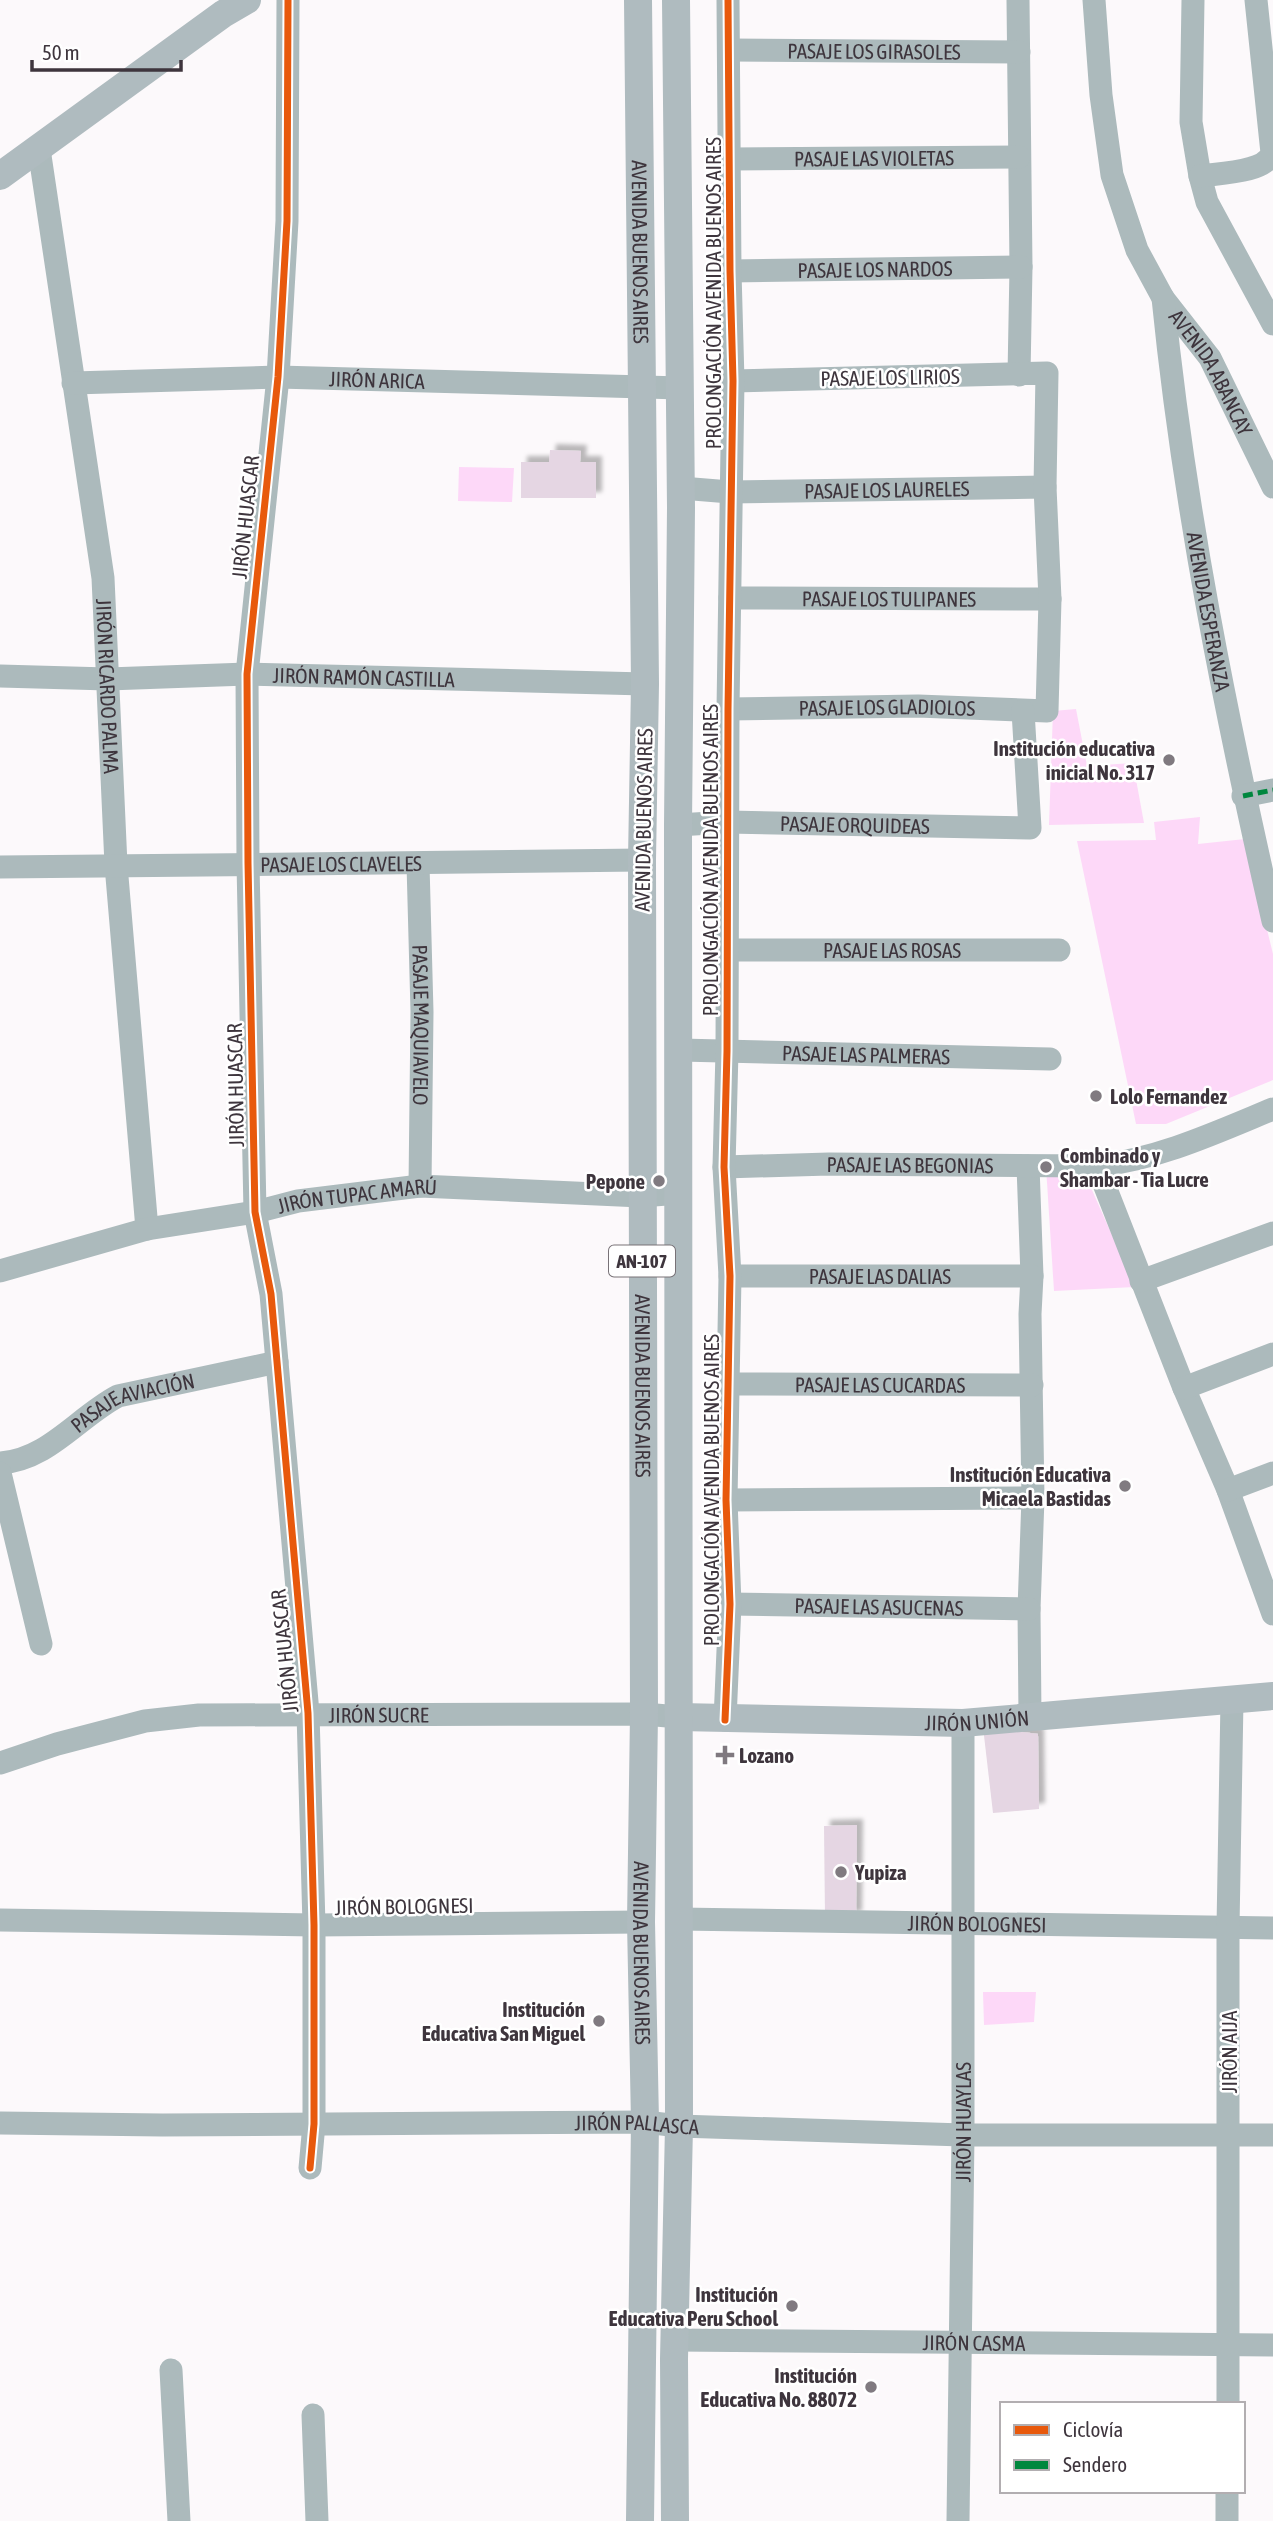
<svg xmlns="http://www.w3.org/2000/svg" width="1273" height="2521" font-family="'Asap Condensed',sans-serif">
  <defs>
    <filter id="shadow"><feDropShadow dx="6" dy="-6" stdDeviation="2" flood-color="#0004"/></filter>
  </defs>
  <rect width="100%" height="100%" fill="#fcf9fb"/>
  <g fill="#fdd8f8">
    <polygon points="459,467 514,468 512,502 458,501"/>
    <polygon points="1076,709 1087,766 1133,763 1144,823 1049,825 1053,711"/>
    <polygon points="1200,817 1198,844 1245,839 1273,954 1273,1080 1166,1124 1136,1124 1077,841 1156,840 1154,822"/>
    <polygon points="1046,1167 1084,1172 1135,1287 1054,1291"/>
    <polygon points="983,1992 1036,1992 1034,2022 984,2025"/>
  </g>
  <g fill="#e5d6e3" filter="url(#shadow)">
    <polygon points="550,450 581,451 580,462 596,462 596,498 521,498 521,462 549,462"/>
    <polygon points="983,1727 1038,1734 1039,1809 993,1813"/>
    <polygon points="857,1825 856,1917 825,1918 824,1826"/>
  </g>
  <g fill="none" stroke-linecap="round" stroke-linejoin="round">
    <g stroke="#acbabc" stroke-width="23">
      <polyline points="288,0 287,221 278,377 247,674 248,863 255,1212 271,1294 308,1713 314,1925 314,2124 310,2168"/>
      <polyline points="1018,0 1021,267 1019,375"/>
      <path id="s1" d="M1094 0 1101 95 1112 175 1137 250 1163 298 1210 358 1273 487"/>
      <polyline points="1193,0 1191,122 1200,176 1207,202 1273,324"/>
      <path id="s2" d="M729 50 1019 52"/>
      <path id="s3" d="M39 149 103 578 116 865 147 1229"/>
      <path id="s4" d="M730 159 1019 157"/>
      <path d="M1200 176C1219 173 1265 173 1272 153L1256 0"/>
      <path id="s5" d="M730 271 1021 267"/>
      <path id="s6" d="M1163 298C1184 508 1226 716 1273 921"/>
      <path id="s7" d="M73 383 278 377 681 388"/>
      <path id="s8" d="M681 488 730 492 1045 487"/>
      <path id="s9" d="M730 598 1050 599"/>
      <path id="s10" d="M0 676 108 679 247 674 645 684"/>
      <path id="s11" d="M728 709 918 706 1047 711 1050 599 1045 487 1047 373 733 381"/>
      <polyline points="1243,796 1273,790"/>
      <path id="s12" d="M678 825 727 822 1030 828 1023 711"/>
      <path id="s13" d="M418 864 422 1012 420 1186"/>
      <path id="s14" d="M0 867C214 864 428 864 642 860"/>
      <path id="s15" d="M726 950H1059"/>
      <path id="s16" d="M680 1050 1050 1059"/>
      <polyline points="1028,1166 1032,1276 1030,1314 1033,1498 1029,1609 1030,1717"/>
      <polyline points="1097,1166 1184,1388 1228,1490 1273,1614"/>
      <path id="s17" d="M724 1167 829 1164 1097 1166C1159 1159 1215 1133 1273 1109"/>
      <path id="s18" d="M0 1271 147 1229 255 1212 298 1201 420 1186 641 1196 680 1193"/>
      <path id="s19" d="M730 1276H1032"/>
      <polyline points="1141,1281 1273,1233"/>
      <path id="s20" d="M728 1384 1032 1385"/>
      <polyline points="1184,1388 1273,1354"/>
      <path id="s21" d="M0 1463C48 1460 78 1417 118 1396L277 1362"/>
      <polyline points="0,1473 41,1644"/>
      <polyline points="1228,1490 1273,1473"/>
      <polyline points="726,1500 1033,1498"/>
      <path id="s22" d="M730 1604 1029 1609"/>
      <polyline points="725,1720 730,1604 726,1500 730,1276 724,1167 727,1051 728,709 733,381 730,271 728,0"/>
      <path id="s23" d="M0 1763 57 1744 145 1721 199 1715 644 1714 679 1717"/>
      <path id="s24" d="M679 1919 1273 1928"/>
      <polyline points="0,1920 314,1925 641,1922"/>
      <path id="s25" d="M0 2123 162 2125 645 2122 679 2126 963 2135H1273"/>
      <path id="s26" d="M675 2340 1273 2345"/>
      <polyline points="171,2370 179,2521"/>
      <polyline points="1228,2404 1228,1927 1232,1700"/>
      <polyline points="313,2415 317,2521"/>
      <path id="s27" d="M958 2521 963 2135V1723"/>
      <polyline points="1227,2521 1227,2491"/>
    </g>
    <g stroke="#afbbbf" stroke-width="28">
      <path id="s28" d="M638 0 645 684 642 860 644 1714 641 1922 645 2122 640 2521"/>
      <polyline points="0,176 223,14 247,0"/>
      <path id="s29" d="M679 1717 963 1723 1273 1696"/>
      <polyline points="675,2521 674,2359 679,2126 678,825 681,508 676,0"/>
    </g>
    <polyline stroke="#00873e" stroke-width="5" stroke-dasharray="10 5" stroke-linecap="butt" points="1243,796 1273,790"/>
    <defs>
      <g id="cycleway">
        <polyline points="288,0 287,221 278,377 247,674 248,863 255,1212 271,1294 308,1713 314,1925 314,2124 310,2168"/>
        <polyline points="725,1720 730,1604 726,1500 730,1276 724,1167 727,1051 728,709 733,381 730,271 728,0"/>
      </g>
    </defs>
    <use href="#cycleway" stroke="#fff" stroke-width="11"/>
    <use href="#cycleway" stroke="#e8590c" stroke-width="7"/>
  </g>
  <g fill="#807a80" stroke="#fff" stroke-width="2.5">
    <circle cx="1169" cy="760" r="7"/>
    <circle cx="1096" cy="1096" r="7"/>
    <circle cx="1046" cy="1167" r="7"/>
    <circle cx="659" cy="1181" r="7"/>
    <circle cx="1125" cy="1486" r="7"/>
    <path d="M721.5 1744.5h7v7h7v7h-7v7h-7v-7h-7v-7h7z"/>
    <circle cx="841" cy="1872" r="7"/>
    <circle cx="599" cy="2021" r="7"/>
    <circle cx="792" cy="2306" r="7"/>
    <circle cx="871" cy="2387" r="7"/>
  </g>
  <g text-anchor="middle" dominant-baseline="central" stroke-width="5" stroke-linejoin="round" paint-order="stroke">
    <rect fill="#fff" stroke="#787277" stroke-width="2" x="609" y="1245.5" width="66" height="31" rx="5"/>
    <g font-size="19" font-weight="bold" fill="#3e353d">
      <text x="642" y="1261">AN-107</text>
    </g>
    <g font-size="21" fill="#3e353d" stroke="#fff">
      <text stroke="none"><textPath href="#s2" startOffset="145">PASAJE LOS GIRASOLES</textPath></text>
      <text stroke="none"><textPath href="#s4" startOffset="144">PASAJE LAS VIOLETAS</textPath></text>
      <text stroke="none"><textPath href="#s28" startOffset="252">AVENIDA BUENOS AIRES</textPath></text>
      <text stroke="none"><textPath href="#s5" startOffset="145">PASAJE LOS NARDOS</textPath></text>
      <text transform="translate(713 293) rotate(-90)">PROLONGACIÓN AVENIDA BUENOS AIRES</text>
      <text stroke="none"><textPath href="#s1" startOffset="399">AVENIDA ABANCAY</textPath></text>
      <text transform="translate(890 377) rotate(-1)">PASAJE LOS LIRIOS</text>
      <text stroke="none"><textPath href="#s7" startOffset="304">JIRÓN ARICA</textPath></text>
      <text stroke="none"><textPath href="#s8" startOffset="206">PASAJE LOS LAURELES</textPath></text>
      <text transform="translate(245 517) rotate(-84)">JIRÓN HUASCAR</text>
      <text stroke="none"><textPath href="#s9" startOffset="159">PASAJE LOS TULIPANES</textPath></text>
      <text stroke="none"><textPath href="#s6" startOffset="317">AVENIDA ESPERANZA</textPath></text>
      <text stroke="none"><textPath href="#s10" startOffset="364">JIRÓN RAMÓN CASTILLA</textPath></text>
      <text stroke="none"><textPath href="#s3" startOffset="542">JIRÓN RICARDO PALMA</textPath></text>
      <text stroke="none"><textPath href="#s11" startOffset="159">PASAJE LOS GLADIOLOS</textPath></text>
      <text transform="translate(643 820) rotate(-89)">AVENIDA BUENOS AIRES</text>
      <text stroke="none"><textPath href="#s12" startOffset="177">PASAJE ORQUIDEAS</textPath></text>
      <text transform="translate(710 860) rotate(-90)">PROLONGACIÓN AVENIDA BUENOS AIRES</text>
      <text stroke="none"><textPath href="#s14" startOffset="341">PASAJE LOS CLAVELES</textPath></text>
      <text stroke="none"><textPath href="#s15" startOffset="166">PASAJE LAS ROSAS</textPath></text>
      <text stroke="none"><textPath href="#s13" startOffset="161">PASAJE MAQUIAVELO</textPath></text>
      <text stroke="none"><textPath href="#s16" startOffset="186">PASAJE LAS PALMERAS</textPath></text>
      <text transform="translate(235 1085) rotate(-91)">JIRÓN HUASCAR</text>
      <text stroke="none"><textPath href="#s17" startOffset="186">PASAJE LAS BEGONIAS</textPath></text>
      <text stroke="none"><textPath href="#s18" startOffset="366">JIRÓN TUPAC AMARÚ</textPath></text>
      <text stroke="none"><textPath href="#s19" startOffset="150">PASAJE LAS DALIAS</textPath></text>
      <text stroke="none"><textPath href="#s20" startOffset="152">PASAJE LAS CUCARDAS</textPath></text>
      <text stroke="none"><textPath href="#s28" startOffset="1386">AVENIDA BUENOS AIRES</textPath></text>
      <text stroke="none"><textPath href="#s21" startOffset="149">PASAJE AVIACIÓN</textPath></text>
      <text transform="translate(711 1490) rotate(-90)">PROLONGACIÓN AVENIDA BUENOS AIRES</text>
      <text stroke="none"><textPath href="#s22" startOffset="149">PASAJE LAS ASUCENAS</textPath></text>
      <text transform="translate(284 1651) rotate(-96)">JIRÓN HUASCAR</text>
      <text stroke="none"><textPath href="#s23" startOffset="385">JIRÓN SUCRE</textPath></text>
      <text stroke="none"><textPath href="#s29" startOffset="298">JIRÓN UNIÓN</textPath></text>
      <text transform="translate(404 1906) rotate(-1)">JIRÓN BOLOGNESI</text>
      <text stroke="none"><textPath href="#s24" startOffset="298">JIRÓN BOLOGNESI</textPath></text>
      <text stroke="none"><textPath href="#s28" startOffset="1953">AVENIDA BUENOS AIRES</textPath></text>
      <text transform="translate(1229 2052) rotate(-90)">JIRÓN AIJA</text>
      <text stroke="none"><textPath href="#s27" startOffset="399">JIRÓN HUAYLAS</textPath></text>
      <text stroke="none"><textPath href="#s25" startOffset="637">JIRÓN PALLASCA</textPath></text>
      <text stroke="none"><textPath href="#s26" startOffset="299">JIRÓN CASMA</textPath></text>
    </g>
    <g font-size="21" font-weight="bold" fill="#3e353d" stroke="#fff" text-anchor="end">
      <text x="1155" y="748">Institución educativa<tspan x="1155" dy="24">inicial No. 317</tspan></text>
      <text x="1110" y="1096" text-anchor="start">Lolo Fernandez</text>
      <text x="1060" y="1155" text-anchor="start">Combinado y<tspan x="1060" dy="24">Shambar - Tia Lucre</tspan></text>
      <text x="645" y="1181">Pepone</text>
      <text x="1111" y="1474">Institución Educativa<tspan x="1111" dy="24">Micaela Bastidas</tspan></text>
      <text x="739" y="1755" text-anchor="start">Lozano</text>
      <text x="855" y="1872" text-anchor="start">Yupiza</text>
      <text x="585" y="2009">Institución<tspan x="585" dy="24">Educativa San Miguel</tspan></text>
      <text x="778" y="2294">Institución<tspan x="778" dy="24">Educativa Peru School</tspan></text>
      <text x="857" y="2375">Institución<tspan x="857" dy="24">Educativa No. 88072</tspan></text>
    </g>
  </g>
  <rect x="1000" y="2402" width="245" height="91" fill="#ffffff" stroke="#b2aeb1" stroke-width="2"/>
  <rect x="1014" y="2425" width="35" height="10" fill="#e8590c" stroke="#b2aeb1" stroke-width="2"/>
  <text x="1063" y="2437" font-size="21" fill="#3e353d">Ciclovía</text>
  <rect x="1014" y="2460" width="35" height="10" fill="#00873e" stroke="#b2aeb1" stroke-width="2"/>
  <text x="1063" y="2472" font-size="21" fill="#3e353d">Sendero</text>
  <path d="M32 60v10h149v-10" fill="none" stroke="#3e353d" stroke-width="3.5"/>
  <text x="42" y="60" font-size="21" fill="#3e353d" stroke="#ffffff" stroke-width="5" paint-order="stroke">50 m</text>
</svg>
